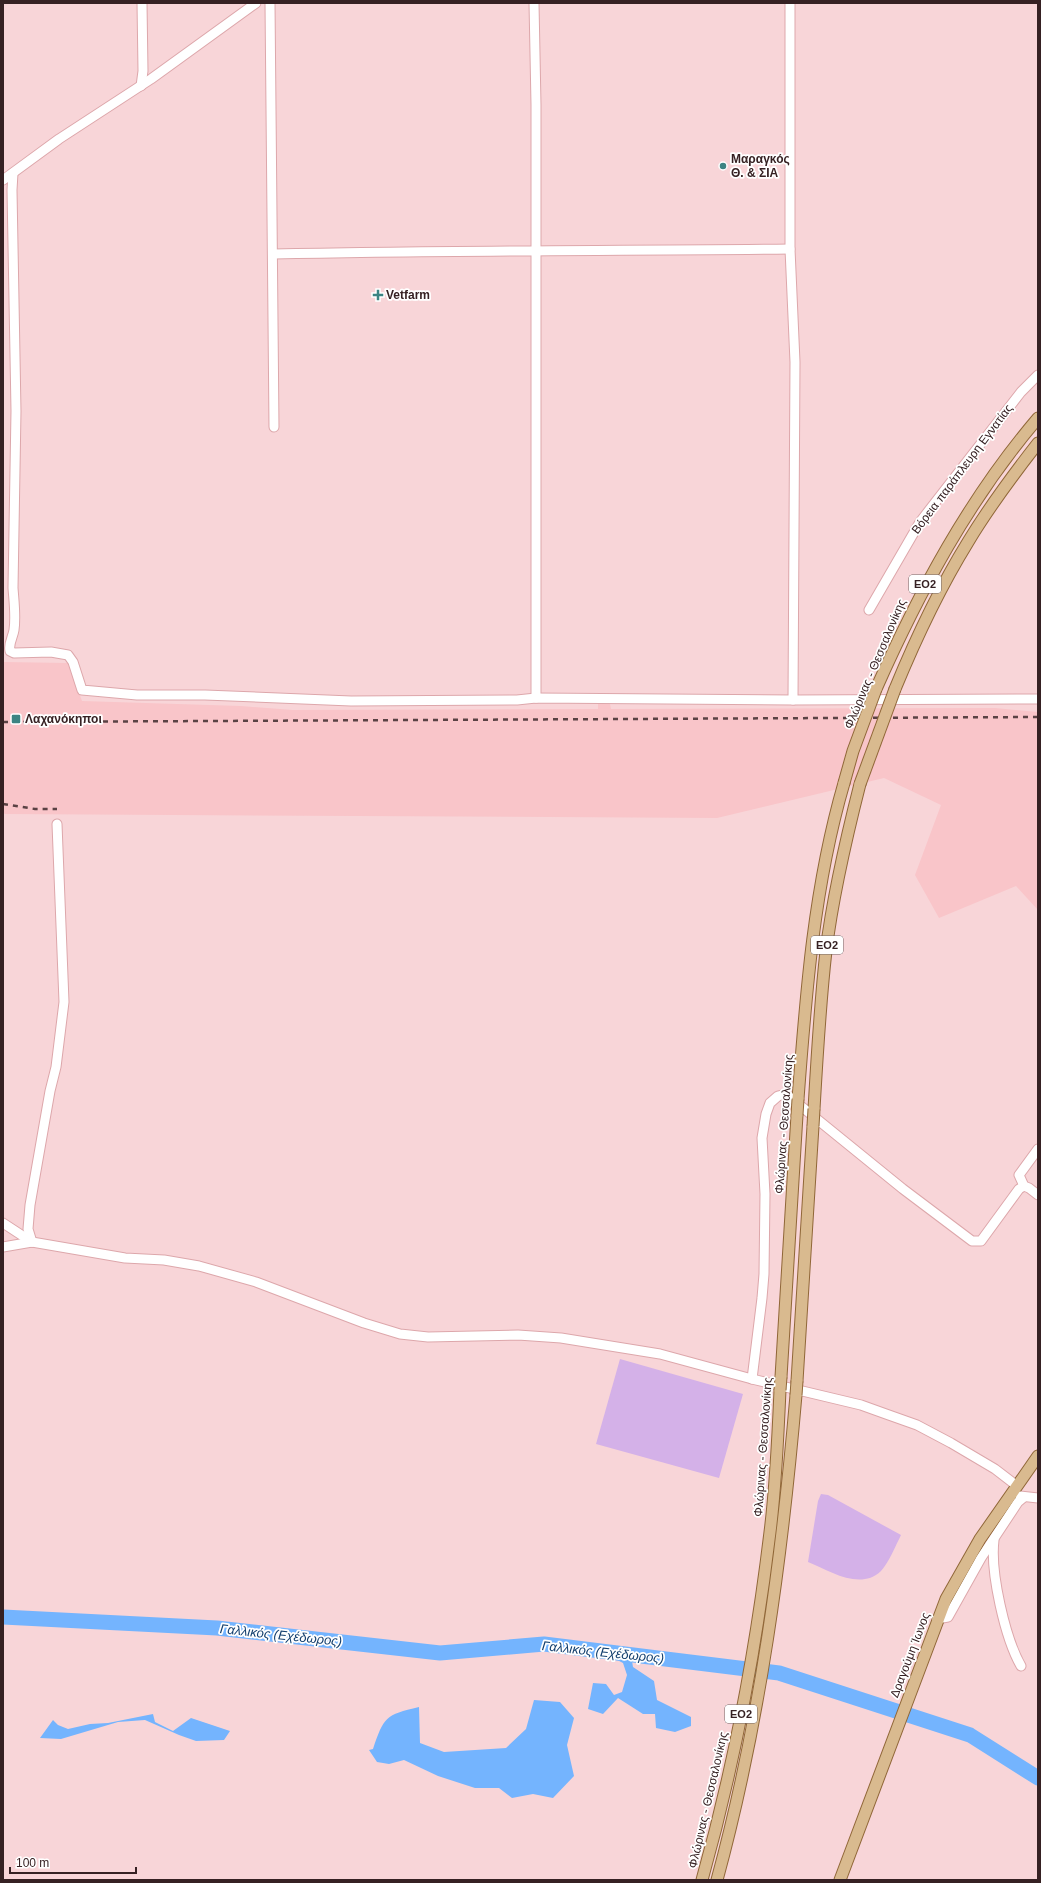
<svg xmlns="http://www.w3.org/2000/svg" width="1041" height="1883" font-family="Helvetica,sans-serif">
  <rect width="100%" height="100%" fill="#f8d5d8"/>
  <polygon fill="#f9c5c9" points="3,662 68,663 82,701 241,706 293,710 598,709 598,704 610,704 611,709 995,708 1038,712 1038,910 1016,886 939,918 915,875 941,805 884,778 717,818 5,814 3,813"/>
  <g fill="#d4b1e8">
    <polygon points="620,1359 743,1394 719,1478 596,1444"/>
    <path d="M821 1494 828 1495 901 1535C896 1545 888 1564 881 1571 860 1591 830 1571 808 1562L818 1501Z"/>
  </g>
  <g fill="#74b4fe">
    <polygon points="600,1651 632,1661 633,1667 654,1681 657,1700 691,1717 691,1726 675,1732 656,1728 655,1714 643,1714 618,1698 603,1714 588,1709 593,1683 606,1684 614,1695 622,1692 627,1675 623,1663"/>
    <path d="M534 1700 560 1702 574 1718 567 1745 574 1776 553 1798 533 1794 512 1798 499 1788H475L438 1776 404 1760 389 1764 377 1762 369 1750 373 1749C384 1717 385 1715 419 1707L420 1743 444 1752 506 1748 526 1729Z"/>
    <polygon points="153,1714 155,1722 173,1731 191,1718 230,1731 224,1740 196,1741 179,1735 145,1720 118,1722 61,1739 40,1738 53,1720 58,1725 68,1729 90,1724 108,1723"/>
  </g>
  <g fill="none" stroke-linecap="round" stroke-linejoin="round">
    <polyline stroke="#74b4fe" stroke-width="15" points="3,1617 217,1628 440,1653 544,1644 779,1673 970,1735 1038,1778"/>
    <defs>
      <g id="minor">
        <polyline points="270,3 274,427"/>
        <polyline points="534,3 536,105 536,698"/>
        <polyline points="790,3 790,249 795,362 793,700"/>
        <polyline points="141,86 143,71 142,3"/>
        <path d="M13 173 12 190 16 411 13 588C14 602 16 616 14 630 13 637 8 644 10 651L14 653 51 652 68 655 73 662 82 690 137 695H205L351 701 517 700 536 698 793 700 1038 699"/>
        <polyline points="3,180 59,139 151,79 256,3"/>
        <path d="M274 254C446 250 618 251 790 249"/>
        <polyline points="869,610 920,522 1021,392 1038,375"/>
        <polyline points="1038,1149 1019,1175 1024,1186 1029,1188 1038,1195"/>
        <polyline points="3,1223 32,1242"/>
        <polyline points="32,1242 28,1229 30,1205 50,1091 56,1067 64,1002 57,824"/>
        <polyline points="3,1247 32,1242 125,1258 164,1260 199,1266 256,1282 364,1323 400,1334 428,1337 518,1335 561,1338 660,1354 752,1379 861,1405 886,1414 917,1425 951,1443 995,1469 1017,1486"/>
        <polyline points="752,1379 762,1298 764,1274 765,1194 762,1138 766,1114 770,1103 778,1096 786,1094 903,1189 972,1241 981,1241 1019,1189 1024,1186"/>
        <polyline points="1020,1496 1038,1498"/>
        <path d="M994 1540C990 1572 1005 1638 1021 1666"/>
        <polyline points="937,1619 948,1617 981,1558 1018,1502 1024,1497"/>
      </g>
      <g id="major">
        <path d="M876 689C919 592 969 499 1038 418"/>
        <path d="M895 689C916 638 939 589 968 542 989 507 1013 475 1038 443"/>
        <path d="M798 1099C806 992 814 886 844 783"/>
        <path d="M814 1109C817 1057 820 1004 826 951 833 894 846 839 860 784"/>
        <polyline points="781,1377 797,1115"/>
        <polyline points="797,1381 813,1126"/>
        <path d="M702 1880C734 1766 756 1649 770 1532 776 1485 778 1437 780 1390"/>
        <path d="M717 1880C760 1722 782 1558 796 1395"/>
        <polyline points="840,1880 946,1599 980,1539 1038,1456"/>
      </g>
    </defs>
    <use href="#minor" stroke="#dda7ab" stroke-width="11"/>
    <use href="#major" stroke="#906738" stroke-width="13"/>
    <use href="#minor" stroke="#fff" stroke-width="9"/>
    <use href="#major" stroke="#d9ba8f" stroke-width="11"/>
    <g stroke="#5a4244" stroke-width="2.5" stroke-dasharray="5 5" stroke-linecap="butt">
      <polyline points="3,722 1038,717"/>
      <polyline points="3,804 35,809 57,809"/>
    </g>
    <defs>
      <g id="major-bridge">
        <polyline points="844,783 853,751 876,689"/>
        <polyline points="860,784 895,689"/>
        <polyline points="797,1115 798,1099"/>
        <polyline points="813,1126 814,1109"/>
        <polyline points="780,1390 781,1377"/>
        <polyline points="796,1395 797,1381"/>
      </g>
    </defs>
    <use href="#major-bridge" stroke="#906738" stroke-width="13" stroke-linecap="butt"/>
    <use href="#major-bridge" stroke="#d9ba8f" stroke-width="11"/>
  </g>
  <g fill="#3c8483" stroke="#fff" stroke-width="1.5">
    <circle cx="723" cy="166" r="4"/>
    <path d="M376 289h4v4h4v4h-4v4h-4v-4h-4v-4h4z"/>
    <rect x="11" y="714" width="10" height="10" rx="2"/>
  </g>
  <g text-anchor="middle" dominant-baseline="central" stroke-width="3.5" stroke-linejoin="round" paint-order="stroke">
    <g fill="#fff" stroke="#726465" stroke-width="1">
      <rect x="909" y="575" width="32" height="18" rx="3"/>
      <rect x="811" y="936" width="32" height="18" rx="3"/>
      <rect x="725" y="1705" width="32" height="18" rx="3"/>
    </g>
    <g font-size="11" font-weight="bold" fill="#362123">
      <text x="925" y="584">ΕΟ2</text>
      <text x="827" y="945">ΕΟ2</text>
      <text x="741" y="1714">ΕΟ2</text>
    </g>
    <g font-size="12" font-weight="bold" fill="#362123" stroke="#fff" text-anchor="start">
      <text x="731" y="159">Μαραγκός<tspan x="731" dy="14">Θ. &amp; ΣΙΑ</tspan></text>
      <text x="386" y="295">Vetfarm</text>
      <text x="25" y="719">Λαχανόκηποι</text>
    </g>
    <g font-size="12" fill="#362123" stroke="#fff">
      <text transform="translate(962 469) rotate(-53)">Βόρεια παράπλευρη Εγνατίας</text>
      <text transform="translate(875 664) rotate(-67)">Φλώρινας - Θεσσαλονίκης</text>
      <text transform="translate(784 1124) rotate(-86)">Φλώρινας - Θεσσαλονίκης</text>
      <text transform="translate(763 1447) rotate(-86)">Φλώρινας - Θεσσαλονίκης</text>
      <text transform="translate(910 1655) rotate(-69)">Δραγούμη Ίωνος</text>
      <text transform="translate(708 1800) rotate(-77)">Φλώρινας - Θεσσαλονίκης</text>
    </g>
    <g font-size="13" font-style="italic" fill="#133f6e" stroke="#fff">
      <text transform="translate(281 1635) rotate(6)">Γαλλικός (Εχέδωρος)</text>
      <text transform="translate(603 1652) rotate(6)">Γαλλικός (Εχέδωρος)</text>
    </g>
  </g>
  <rect width="1041" height="1883" fill="none" stroke="#362123" stroke-width="8"/>
  <path d="M10 1867v6h126v-6" fill="none" stroke="#362123" stroke-width="2"/>
  <text x="16" y="1867" font-size="12" fill="#362123" stroke="#ffffff" stroke-width="3" paint-order="stroke">100 m</text>
</svg>
